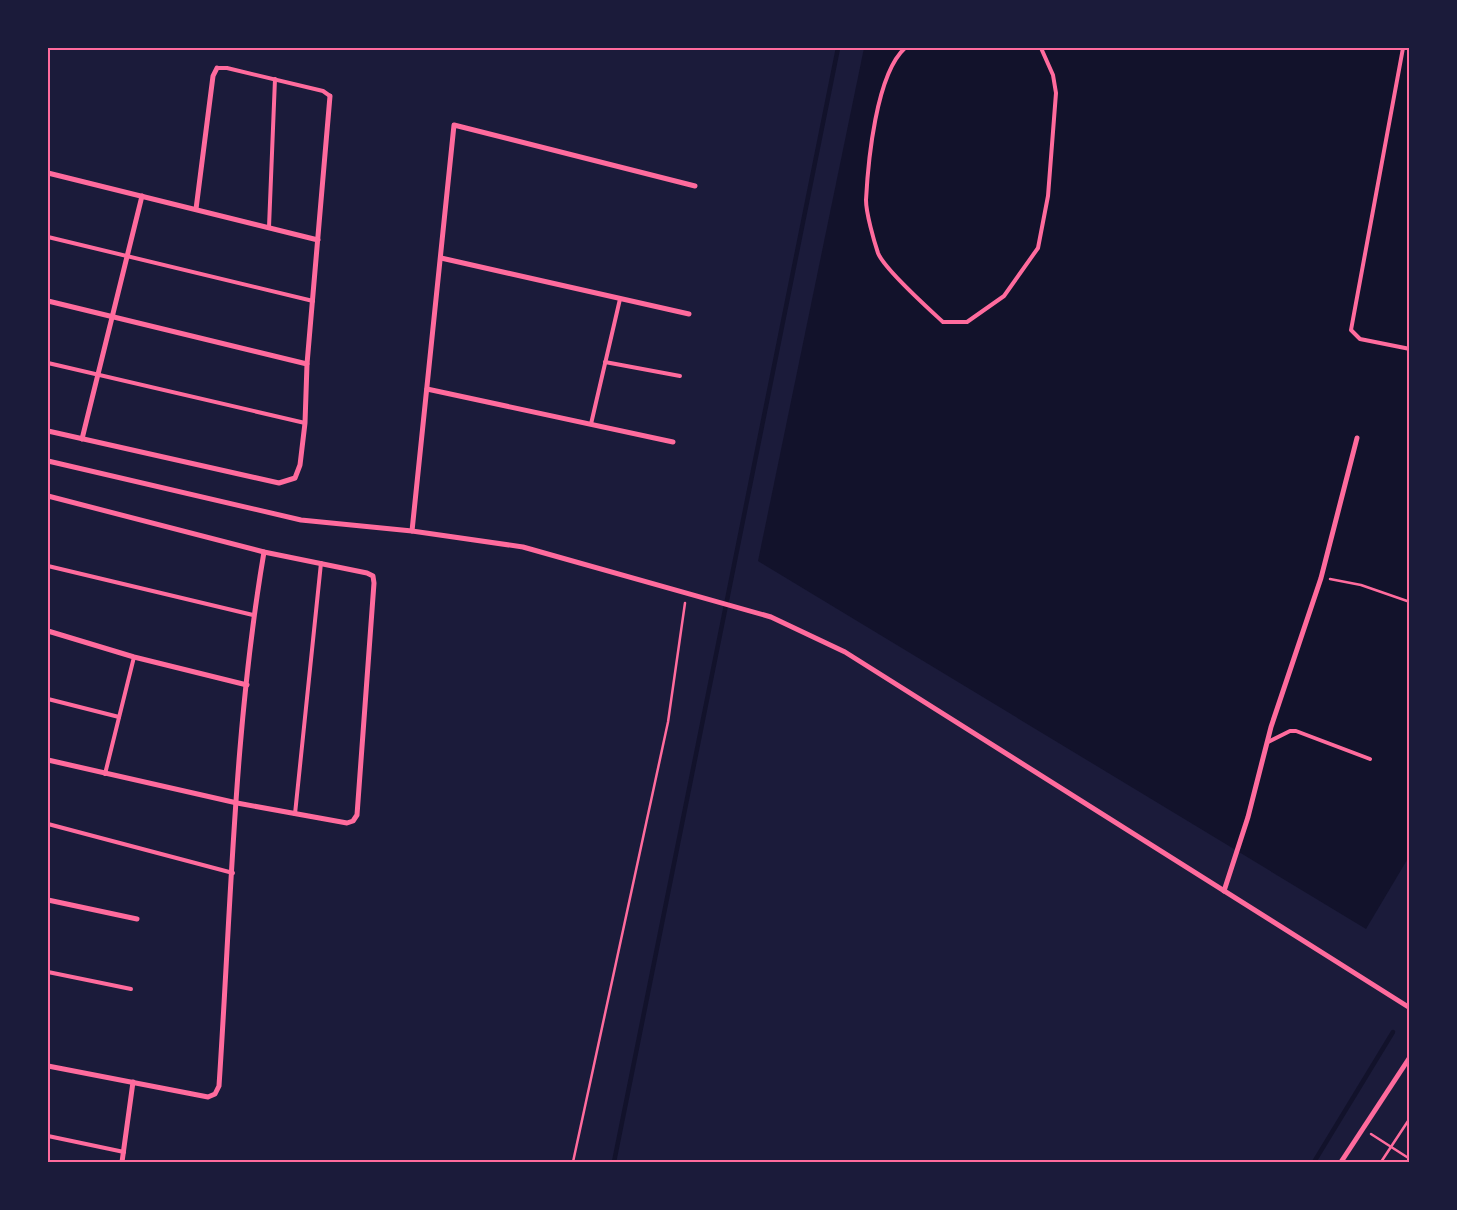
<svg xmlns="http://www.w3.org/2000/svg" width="1457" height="1210" font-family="'Varela Round',sans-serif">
  <rect width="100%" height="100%" fill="#1b1b3a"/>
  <polygon fill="#12122b" points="864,48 1409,48 1410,855 1366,929 758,561"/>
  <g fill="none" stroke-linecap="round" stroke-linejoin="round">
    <g stroke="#12122b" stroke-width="4.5">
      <polyline points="614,1162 838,48"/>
      <polyline points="1314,1162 1393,1032"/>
    </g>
    <g stroke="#ff6b9d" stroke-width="2.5">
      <polyline points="1330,579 1361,585 1410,602"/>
      <polyline points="1371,1134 1410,1159"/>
      <polyline points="573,1162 668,722 685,603"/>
      <polyline points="1381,1162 1410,1118"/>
    </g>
    <g stroke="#ff6b9d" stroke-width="4">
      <path d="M905 48C876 74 868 162 866 200 866 213 874 241 878 253 884 269 929 309 943 322H967L1004 296 1038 248 1048 196 1056 93 1053 75 1041 48"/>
      <polyline points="1403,48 1351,330 1360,339 1410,349"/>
      <polyline points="217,68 227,68 323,91 330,96"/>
      <polyline points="269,227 275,79"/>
      <polyline points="48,237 313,301"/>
      <polyline points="605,362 680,376"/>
      <polyline points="48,363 305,423"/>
      <polyline points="591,424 620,299"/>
      <polyline points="48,566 253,615"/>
      <polyline points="48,699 119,717"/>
      <polyline points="1268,742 1290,731 1296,731 1370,759"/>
      <polyline points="105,774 134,657"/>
      <polyline points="295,814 321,563"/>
      <polyline points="48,824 233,873"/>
      <polyline points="48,972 131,989"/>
      <polyline points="48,1136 124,1152"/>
    </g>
    <g stroke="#ff6b9d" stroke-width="5">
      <polyline points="48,173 318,240"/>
      <polyline points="196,209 213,76 217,68"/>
      <polyline points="441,258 689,314"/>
      <polyline points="48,301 307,364"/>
      <polyline points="427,389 673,442"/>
      <polyline points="48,431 279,483 295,478 300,465 305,423 307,364 330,96"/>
      <polyline points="82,439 142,196"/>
      <polyline points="48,461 301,520 412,531 523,547 771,617 845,652 1410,1008"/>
      <polyline points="48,496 264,552 367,573 373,576 374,583 357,815 353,821 347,823 237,803 48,760"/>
      <polyline points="412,531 454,125 695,186"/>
      <polyline points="48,631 134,657 247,685"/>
      <polyline points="1224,891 1248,817 1271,727 1321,578 1357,438"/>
      <polyline points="48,900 137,919"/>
      <path d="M48 1066 208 1097 215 1094 219 1086C231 908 234 728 264 552"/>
      <polyline points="122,1162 133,1082"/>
      <polyline points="1341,1162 1410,1057"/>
    </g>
  </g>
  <rect width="1457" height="1210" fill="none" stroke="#1b1b3a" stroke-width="98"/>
  <rect x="49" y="49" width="1359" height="1112" fill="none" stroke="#ff6b9d" stroke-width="2"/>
</svg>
